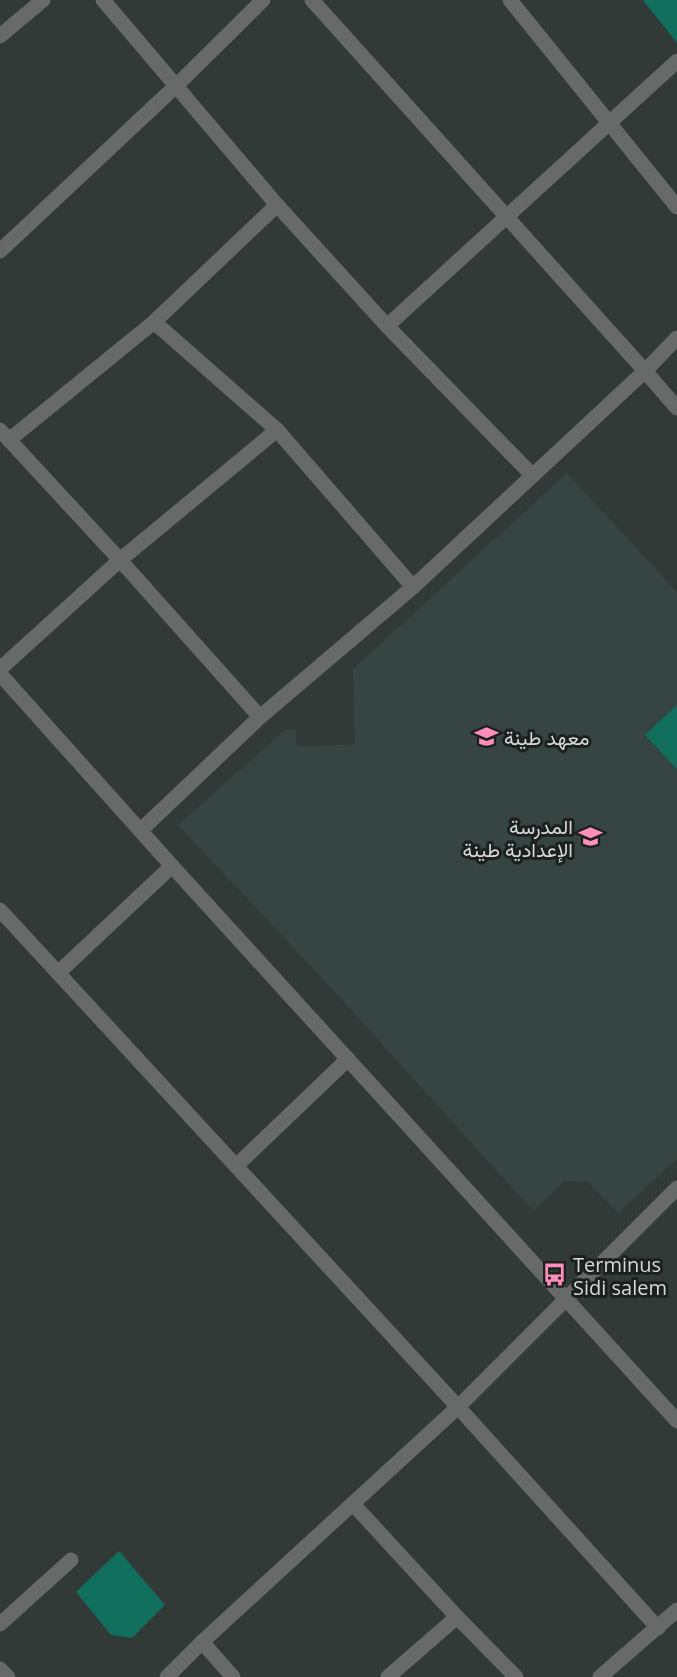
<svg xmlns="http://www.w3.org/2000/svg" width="677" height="1677" font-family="'Open Sans',Vazirmatn,sans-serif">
  <rect width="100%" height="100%" fill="#323a37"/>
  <polygon fill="#364541" points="567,473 677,592 677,1159 618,1213 588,1182 565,1181 533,1211 334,991 178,825 286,729 295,729 297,747 355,744 353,669"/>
  <g fill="#106f5d">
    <polygon points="643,0 677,0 677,43"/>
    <polygon points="677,705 677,769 645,735"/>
    <polygon points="119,1551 165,1605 132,1638 111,1635 76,1592"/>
  </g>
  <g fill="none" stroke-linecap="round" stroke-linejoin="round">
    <g stroke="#676a69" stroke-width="15">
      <polyline points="103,0 277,205 387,326 532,475"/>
      <polyline points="510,0 677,207"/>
      <polyline points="0,36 43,0"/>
      <polyline points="0,251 177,85 263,0"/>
      <polyline points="154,322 277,430 413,587"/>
      <polyline points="387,326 677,61"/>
      <polyline points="677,338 645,371 677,408"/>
      <polyline points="0,430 120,560 260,717"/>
      <polyline points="9,440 154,322 277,205"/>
      <polyline points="0,669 120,560 277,430"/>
      <polyline points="0,674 172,866 677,1421"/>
      <polyline points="141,830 260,717 413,587 645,371 312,0"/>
      <polyline points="0,910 458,1407 658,1628"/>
      <polyline points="58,973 172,866"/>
      <polyline points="236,1166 348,1059"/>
      <polyline points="353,1504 457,1617 516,1677"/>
      <polyline points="0,1624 71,1560"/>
      <polyline points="202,1642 233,1677"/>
      <polyline points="0,1669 8,1677"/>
      <polyline points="167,1677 202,1642 458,1407 677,1188"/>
      <polyline points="388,1677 457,1617"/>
      <polyline points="600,1677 677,1610"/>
    </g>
  </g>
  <defs>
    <symbol id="school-bare" viewBox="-9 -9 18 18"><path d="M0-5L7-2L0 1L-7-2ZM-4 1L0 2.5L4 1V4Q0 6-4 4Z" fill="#ff8ebb" stroke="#1c201f" stroke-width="2.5" paint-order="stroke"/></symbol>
    <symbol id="bus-bare" viewBox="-9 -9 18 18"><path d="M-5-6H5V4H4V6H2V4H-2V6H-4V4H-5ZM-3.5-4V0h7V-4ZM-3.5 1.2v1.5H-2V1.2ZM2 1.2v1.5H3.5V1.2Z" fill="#ff8ebb" stroke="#1c201f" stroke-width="2.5" paint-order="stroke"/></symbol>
  </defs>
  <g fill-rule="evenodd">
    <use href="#school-bare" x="470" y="720" width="33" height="33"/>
    <use href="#school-bare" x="574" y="820" width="33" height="33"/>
    <use href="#bus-bare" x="538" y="1258" width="33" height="33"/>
  </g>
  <g text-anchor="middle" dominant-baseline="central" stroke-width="6" stroke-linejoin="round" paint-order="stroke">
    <g font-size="20" fill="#d5dad8" stroke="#1c201f" text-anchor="start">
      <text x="504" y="737">معهد طينة</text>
      <text x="573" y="826" text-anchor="end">المدرسة<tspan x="573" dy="23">الإعدادية طينة</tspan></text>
      <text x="573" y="1264">Terminus<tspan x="573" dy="23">Sidi salem</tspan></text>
    </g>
  </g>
</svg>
